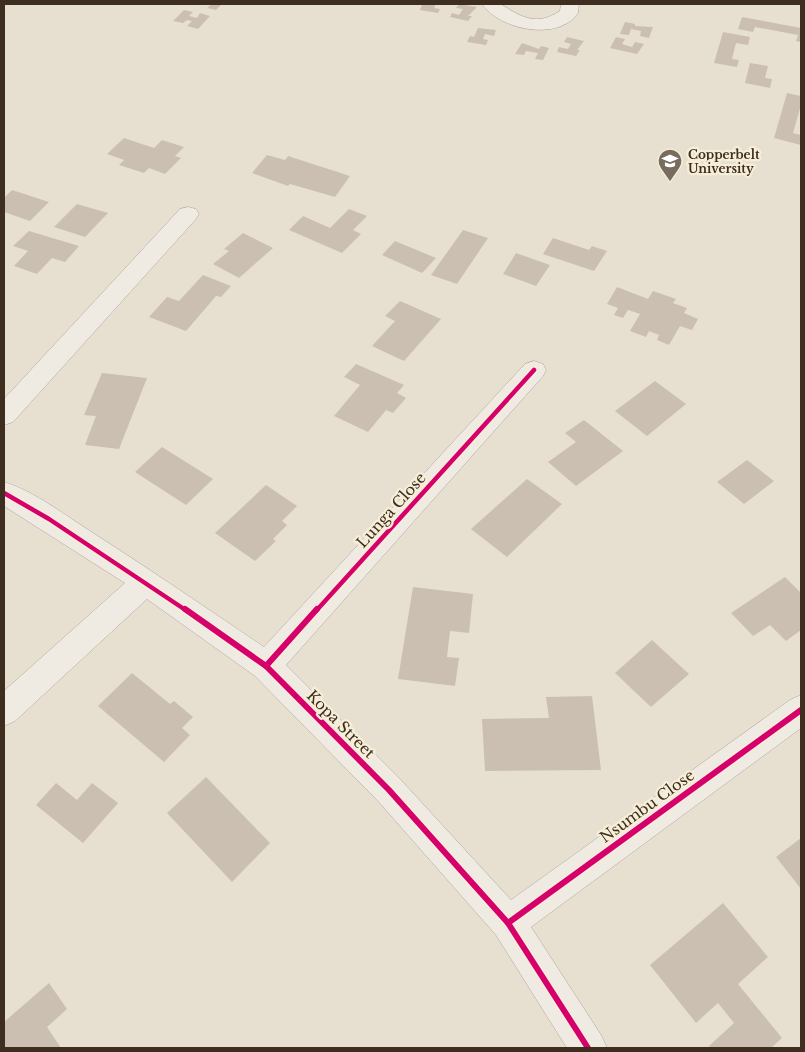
<svg xmlns="http://www.w3.org/2000/svg" width="805" height="1052" font-family="'Libre Baskerville',serif">
  <rect width="100%" height="100%" fill="#e7e0d1"/>
  <g fill="#cbbfb2">
    <polygon points="212,4 222,4 216,10 207,8"/>
    <polygon points="427,4 436,4 434,8 440,9 438,13 420,10 422,5"/>
    <polygon points="459,4 477,7 468,16 472,16 468,21 450,17 452,13 459,15 463,9 456,8"/>
    <polygon points="184,10 193,12 189,16 197,18 200,13 210,16 198,29 187,26 192,21 187,20 183,23 173,21"/>
    <polygon points="742,17 801,28 801,42 796,41 798,35 755,27 753,32 738,29"/>
    <polygon points="625,22 635,24 635,26 653,27 649,38 640,36 641,31 631,29 629,35 620,34"/>
    <polygon points="478,28 496,30 494,36 485,34 483,39 488,40 486,45 467,42 470,36 474,37"/>
    <polygon points="723,32 750,37 748,45 736,43 732,59 739,60 737,67 714,63"/>
    <polygon points="567,37 584,41 577,50 580,50 576,56 557,52 559,47 568,49 571,44 564,42"/>
    <polygon points="616,37 625,39 622,44 632,47 635,42 644,44 637,54 610,48"/>
    <polygon points="522,43 539,49 541,46 549,48 543,60 535,59 538,53 526,51 524,55 515,54"/>
    <polygon points="750,63 768,66 765,78 772,79 770,88 745,83"/>
    <polygon points="787,93 801,96 801,105 793,133 801,135 801,145 774,138"/>
    <polygon points="124,138 154,148 162,140 184,147 175,156 181,158 165,174 149,168 144,173 119,165 124,160 107,154"/>
    <polygon points="267,155 285,160 288,156 350,176 335,197 290,184 288,186 252,173"/>
    <polygon points="12,190 49,202 30,221 4,212 4,198"/>
    <polygon points="77,204 108,213 85,237 54,227"/>
    <polygon points="349,209 367,216 353,230 361,234 342,253 289,230 303,216 330,228"/>
    <polygon points="463,230 488,238 457,284 431,275"/>
    <polygon points="29,231 79,246 65,262 52,258 37,274 14,266 28,251 13,246"/>
    <polygon points="243,233 273,248 239,278 213,264 229,251 224,249"/>
    <polygon points="553,238 589,250 592,246 607,251 594,271 543,254"/>
    <polygon points="395,241 436,258 422,273 382,255"/>
    <polygon points="516,253 550,265 536,286 503,274"/>
    <polygon points="203,275 231,286 221,297 216,296 186,331 149,317 167,297 179,301"/>
    <polygon points="617,287 648,299 653,291 676,299 673,303 687,308 684,313 698,319 692,330 680,326 669,345 657,340 659,335 649,331 646,337 630,331 640,314 628,310 623,318 614,315 618,308 607,304"/>
    <polygon points="400,301 441,319 404,361 372,346 395,321 385,316"/>
    <polygon points="356,364 404,385 397,393 406,398 393,413 386,410 368,432 334,416 360,385 344,377"/>
    <polygon points="102,373 147,378 119,449 85,445 96,416 84,415"/>
    <polygon points="655,381 686,404 647,436 615,411"/>
    <polygon points="584,420 623,451 576,486 548,462 576,442 565,433"/>
    <polygon points="162,447 213,479 186,505 135,472"/>
    <polygon points="747,460 774,481 744,504 717,482"/>
    <polygon points="527,479 562,504 507,557 471,529"/>
    <polygon points="266,485 297,506 282,521 287,525 273,539 276,541 255,561 215,533"/>
    <polygon points="785,577 801,593 801,630 786,641 770,625 753,636 731,613"/>
    <polygon points="413,587 473,594 469,633 450,631 447,657 459,658 455,686 398,679"/>
    <polygon points="652,640 689,674 651,707 615,673"/>
    <polygon points="132,673 170,704 174,701 193,717 182,728 190,735 164,762 98,706"/>
    <polygon points="592,696 601,770 485,771 482,719 549,718 546,697"/>
    <polygon points="206,777 270,843 232,882 167,813"/>
    <polygon points="56,783 77,800 92,783 118,803 83,843 36,805"/>
    <polygon points="801,838 801,889 776,857"/>
    <polygon points="723,903 768,957 738,984 782,1038 771,1048 711,1048 709,1046 734,1023 718,1003 696,1023 650,965"/>
    <polygon points="49,983 67,1009 47,1027 61,1048 4,1048 4,1022"/>
  </g>
  <g fill="none" stroke-linecap="round" stroke-linejoin="round">
    <defs>
      <g id="minor">
        <path d="M482 4C487 4 497 2 502 5 523 18 537 26 560 11L561 4H579L578 13C558 42 500 30 482 4Z"/>
        <polygon points="188,207 196,209 199,214 196,219 13,422 4,425 4,399 180,209"/>
        <path d="M534 361 543 364 546 370 543 376 286 665 400 779 511 900 790 700 801 695V728L531 927 601 1035 607 1048H567L496 935 378 801 255 676 147 599 15 721 4 726V691L125 583 4 506V482C34 491 63 514 90 531 148 568 206 608 264 647L525 364Z"/>
      </g>
    </defs>
    <use href="#minor" stroke="#ada599" stroke-width="1"/>
    <use href="#minor" fill="#efebe3" fill-rule="evenodd"/>
    <defs>
      <g id="cycleway-far1">
        <polyline points="4,493 49,519 187,611"/>
        <polyline points="316,611 534,370"/>
      </g>
      <g id="cycleway">
        <polyline points="185,609 266,666 389,790 508,923 588,1048"/>
        <polyline points="266,666 317,609"/>
        <polyline points="508,923 801,710"/>
      </g>
    </defs>
    <use href="#cycleway-far1" stroke="#f7eed8" stroke-width="8"/>
    <use href="#cycleway" stroke="#f7eed8" stroke-width="9"/>
    <use href="#cycleway-far1" stroke="#d6006c" stroke-width="4.5"/>
    <use href="#cycleway" stroke="#d6006c" stroke-width="6"/>
  </g>
  <defs>
    <symbol id="university-pin" viewBox="-11 -11 22 30"><path d="M0 17L-7.5 6A9.5 9.5 0 1 1 7.5 6Z" fill="#786c5e" stroke="#f7eed8"/><path d="M0-5L7-2L0 1L-7-2ZM-4 1L0 2.5L4 1V4Q0 6-4 4Z" fill="#fff"/></symbol>
  </defs>
  <g fill-rule="evenodd">
    <use href="#university-pin" x="656" y="147" width="28" height="38"/>
  </g>
  <g text-anchor="middle" dominant-baseline="central" stroke-width="4.5" stroke-linejoin="round" paint-order="stroke">
    <g font-size="12" font-weight="bold" fill="#3d2e20" stroke="#f7eed8" text-anchor="start">
      <text x="688" y="154">Copperbelt<tspan x="688" dy="14">University</tspan></text>
    </g>
    <g font-size="15" fill="#3d2e20" stroke="#f7eed8">
      <text transform="translate(391 510) rotate(-48)">Lunga Close</text>
      <text transform="translate(341 724) rotate(45)">Kopa Street</text>
      <text transform="translate(647 806) rotate(-36)">Nsumbu Close</text>
    </g>
  </g>
  <rect width="805" height="1052" fill="none" stroke="#3d2e20" stroke-width="10"/>
</svg>
